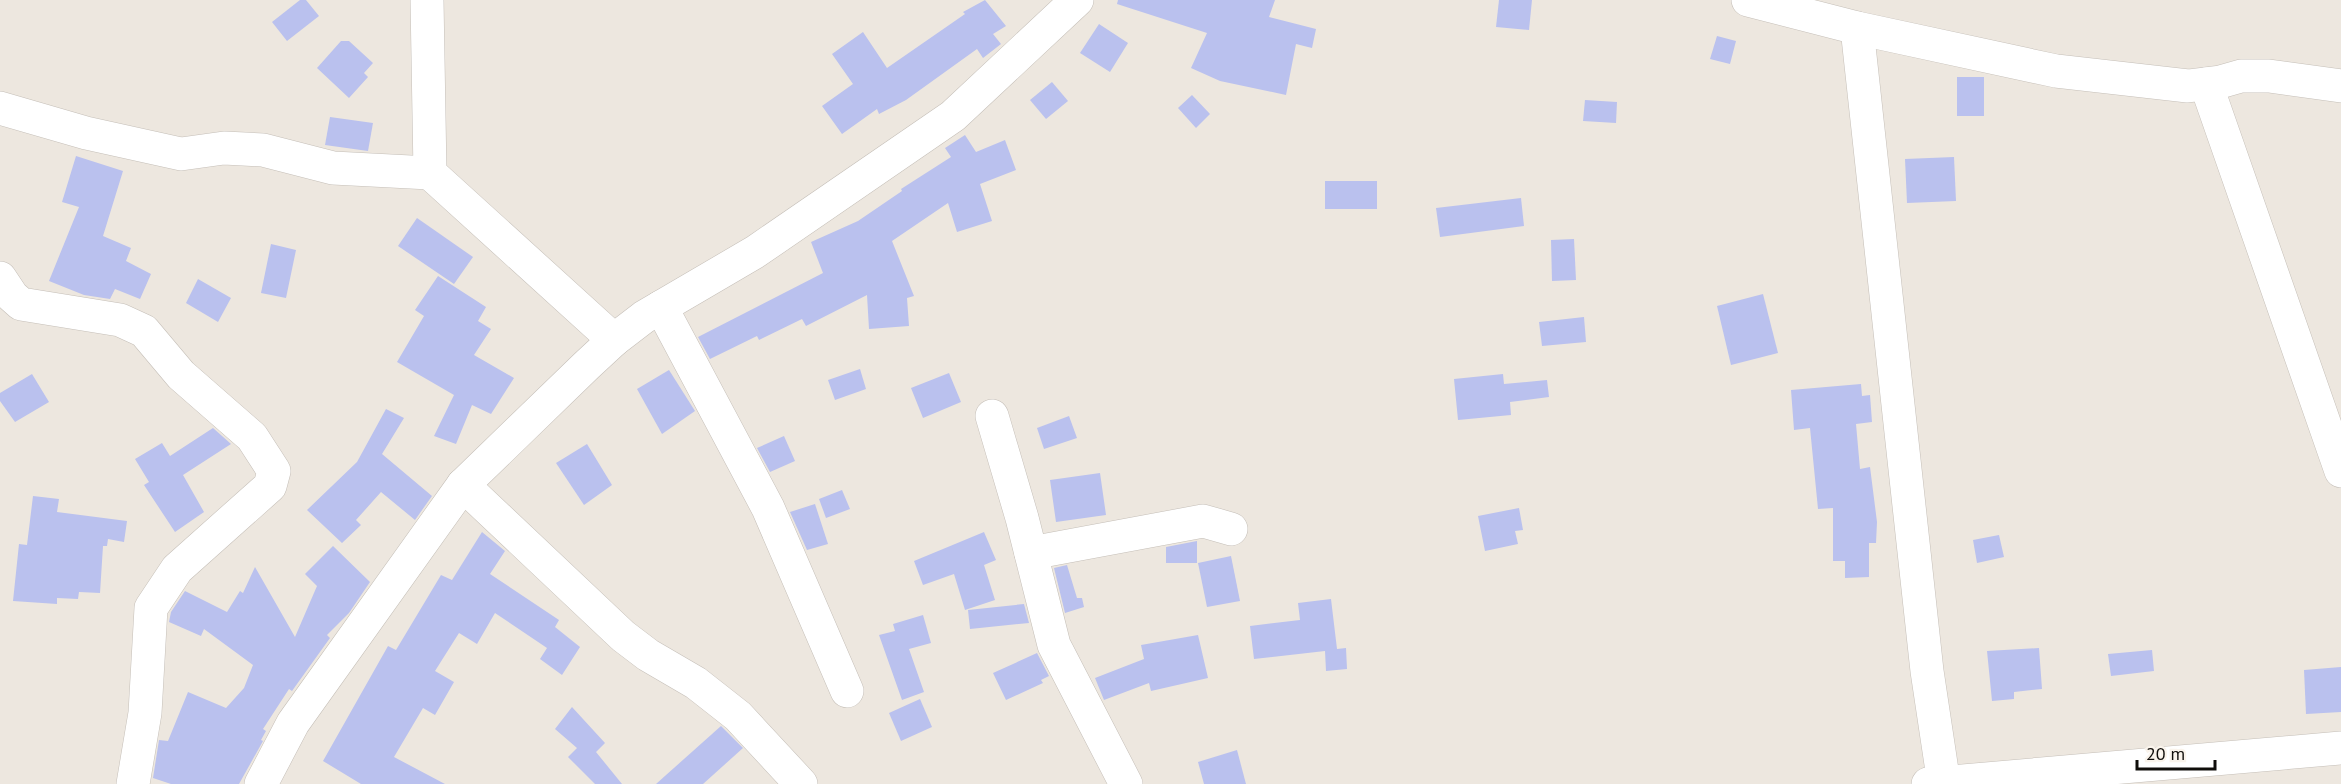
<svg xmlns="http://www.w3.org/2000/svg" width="2341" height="784" font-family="'PT Sans',sans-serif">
  <rect width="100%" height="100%" fill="#ede7df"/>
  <g fill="#bac1ee">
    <polygon points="300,0 306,0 319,16 287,41 272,22"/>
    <polygon points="985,0 1006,26 993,34 1001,44 983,58 977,49 906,100 879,114 877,109 842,134 822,106 853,84 832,54 863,32 887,68 965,14 963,12"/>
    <polygon points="1118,0 1275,0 1269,17 1316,29 1312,48 1296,44 1286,95 1220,81 1191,68 1207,33 1117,4"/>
    <polygon points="1499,0 1532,0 1529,30 1496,27"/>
    <polygon points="1099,24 1128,43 1110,72 1080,53"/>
    <polygon points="1717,36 1736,41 1730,64 1710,59"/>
    <polygon points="341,41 349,41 373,63 364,73 368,77 349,98 317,68"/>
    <rect x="1957" y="77" width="27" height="39"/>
    <polygon points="1052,82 1068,101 1046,119 1030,100"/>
    <polygon points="1192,95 1210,114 1196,128 1178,108"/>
    <polygon points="1585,100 1617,102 1616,123 1583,121"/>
    <polygon points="330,117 373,123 368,151 325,145"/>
    <polygon points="965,135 976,152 1005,140 1016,170 980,184 992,221 957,232 948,203 892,241 914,296 907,298 909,326 869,329 867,295 806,326 802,319 759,340 757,336 710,359 698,337 823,273 811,242 858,221 902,191 901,189 951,157 945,148"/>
    <polygon points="76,156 123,171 103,236 131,248 126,261 151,274 140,299 115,289 110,299 84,295 49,281 79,207 62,202"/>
    <polygon points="1954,157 1956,201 1907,203 1905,159"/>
    <rect x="1325" y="181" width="52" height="28"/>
    <polygon points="1521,198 1524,226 1440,237 1436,208"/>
    <polygon points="417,218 473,257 454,284 398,246"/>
    <polygon points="1574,239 1576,280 1552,281 1551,240"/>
    <polygon points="271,244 296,250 286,298 261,293"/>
    <polygon points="438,276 486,307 478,321 491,329 474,355 514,378 491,414 472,405 456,444 434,436 454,395 397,362 424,316 415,310"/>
    <polygon points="198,279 231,298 218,322 186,303"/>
    <polygon points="1763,294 1778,353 1731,365 1717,306"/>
    <polygon points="1584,317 1586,342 1542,346 1539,322"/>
    <polygon points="860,369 866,389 835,400 828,380"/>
    <polygon points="669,370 695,411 662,434 637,389"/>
    <polygon points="949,373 961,402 923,418 911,388"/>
    <polygon points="32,374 49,402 15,422 0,401 0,393"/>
    <polygon points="1503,374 1504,384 1547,380 1549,397 1510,402 1511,415 1458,420 1454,379"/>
    <polygon points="1861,384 1862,396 1870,395 1872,422 1856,424 1860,469 1870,467 1877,522 1876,543 1869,543 1869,577 1845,578 1845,561 1833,561 1833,508 1818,509 1810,428 1794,430 1791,390"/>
    <polygon points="386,409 404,418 382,454 432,496 415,520 381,492 356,520 361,525 342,543 307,510 357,462"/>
    <polygon points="1069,416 1077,438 1044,449 1037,428"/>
    <polygon points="213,428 231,444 183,475 204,512 175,532 144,485 149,482 135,459 162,443 170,456"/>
    <polygon points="784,436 795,461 770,472 757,448"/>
    <polygon points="587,444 612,485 584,505 556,463"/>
    <polygon points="1100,473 1106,515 1056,522 1050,480"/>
    <polygon points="842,490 850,509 826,518 819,499"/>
    <polygon points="33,496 59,499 57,512 127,521 124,542 108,539 107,546 103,546 100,593 79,592 78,599 57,598 57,604 13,601 19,544 27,545"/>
    <polygon points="815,504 828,544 807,550 790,512"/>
    <polygon points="1519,508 1523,530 1515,531 1518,544 1485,551 1478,516"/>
    <polygon points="482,532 505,551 490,574 559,620 555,627 580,647 562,675 540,659 547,648 495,613 477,644 459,633 435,671 454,682 435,715 423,708 394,757 445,784 361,784 323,761 388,646 396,650 441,575 452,580"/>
    <polygon points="984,532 996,560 984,565 995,600 965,610 954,574 923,585 914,561"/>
    <polygon points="1999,535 2004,557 1977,563 1973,540"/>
    <polygon points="1197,541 1197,563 1166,563 1166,547"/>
    <polygon points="333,546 370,582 349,613 327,635 330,638 292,691 289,689 263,729 266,731 261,740 263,741 239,784 171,784 153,778 159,740 168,741 188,692 226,708 244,688 253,665 204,629 201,636 169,622 171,612 185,591 227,612 240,591 243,593 255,567 295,637 317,586 305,574"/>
    <polygon points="1231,556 1240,601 1207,607 1198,563"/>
    <polygon points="1067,565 1077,598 1082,598 1084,607 1065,613 1054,568"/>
    <polygon points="1331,599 1337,649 1346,648 1347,669 1326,671 1325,651 1254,659 1250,626 1300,620 1298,603"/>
    <polygon points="1024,604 1029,623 970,629 968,610"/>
    <polygon points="923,615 931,643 909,649 924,692 902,700 879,635 895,631 893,624"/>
    <polygon points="1198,635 1208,678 1151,691 1149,683 1104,700 1095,678 1144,659 1141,645"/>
    <polygon points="2039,648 2042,689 2014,692 2014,699 1992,701 1987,651"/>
    <polygon points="2152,650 2154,671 2111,676 2108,654"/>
    <polygon points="1037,653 1049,676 1041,680 1043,683 1006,700 993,673"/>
    <polygon points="2341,667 2341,712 2306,714 2304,670"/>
    <polygon points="920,699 932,727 901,741 889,713"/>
    <polygon points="572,707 605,743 596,752 622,784 595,784 568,757 577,748 555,729"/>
    <polygon points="721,726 743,748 703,784 656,784"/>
    <polygon points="1237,750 1246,784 1204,784 1198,762"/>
  </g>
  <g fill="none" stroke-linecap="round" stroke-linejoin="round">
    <defs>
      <g id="minor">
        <polyline points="427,0 430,173 614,340"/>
        <polyline points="1748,0 1857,28 2056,71 2188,86 2220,82 2241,76 2269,76 2341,86"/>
        <polyline points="1857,28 1927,671 1944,784"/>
        <polyline points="2206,84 2341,471"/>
        <polyline points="0,108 86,133 181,154 224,148 263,150 333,168 430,173"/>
        <polyline points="0,278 12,296 21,304 120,320 144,331 181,375 252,437 274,471 270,486 177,569 151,608 145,713 133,784"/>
        <polyline points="661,307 768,508 847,691"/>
        <polyline points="992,416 1022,518 1054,645 1126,784"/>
        <polyline points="463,485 623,636 648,655 696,683 738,716 801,784"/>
        <polyline points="1031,553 1203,521 1231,529"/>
        <polyline points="261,784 293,723 463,485 587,365 614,340 644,317 755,252 953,116 1077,0"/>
        <polyline points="1928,784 2341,748"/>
      </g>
    </defs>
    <use href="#minor" stroke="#c5bfb8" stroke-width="34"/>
    <use href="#minor" stroke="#fff" stroke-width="33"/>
  </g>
  <path d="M2137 760v9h78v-9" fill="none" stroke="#0f0d0a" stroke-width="3"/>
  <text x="2146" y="760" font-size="18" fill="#0f0d0a" stroke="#faf4ec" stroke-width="4.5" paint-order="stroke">20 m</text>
</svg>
